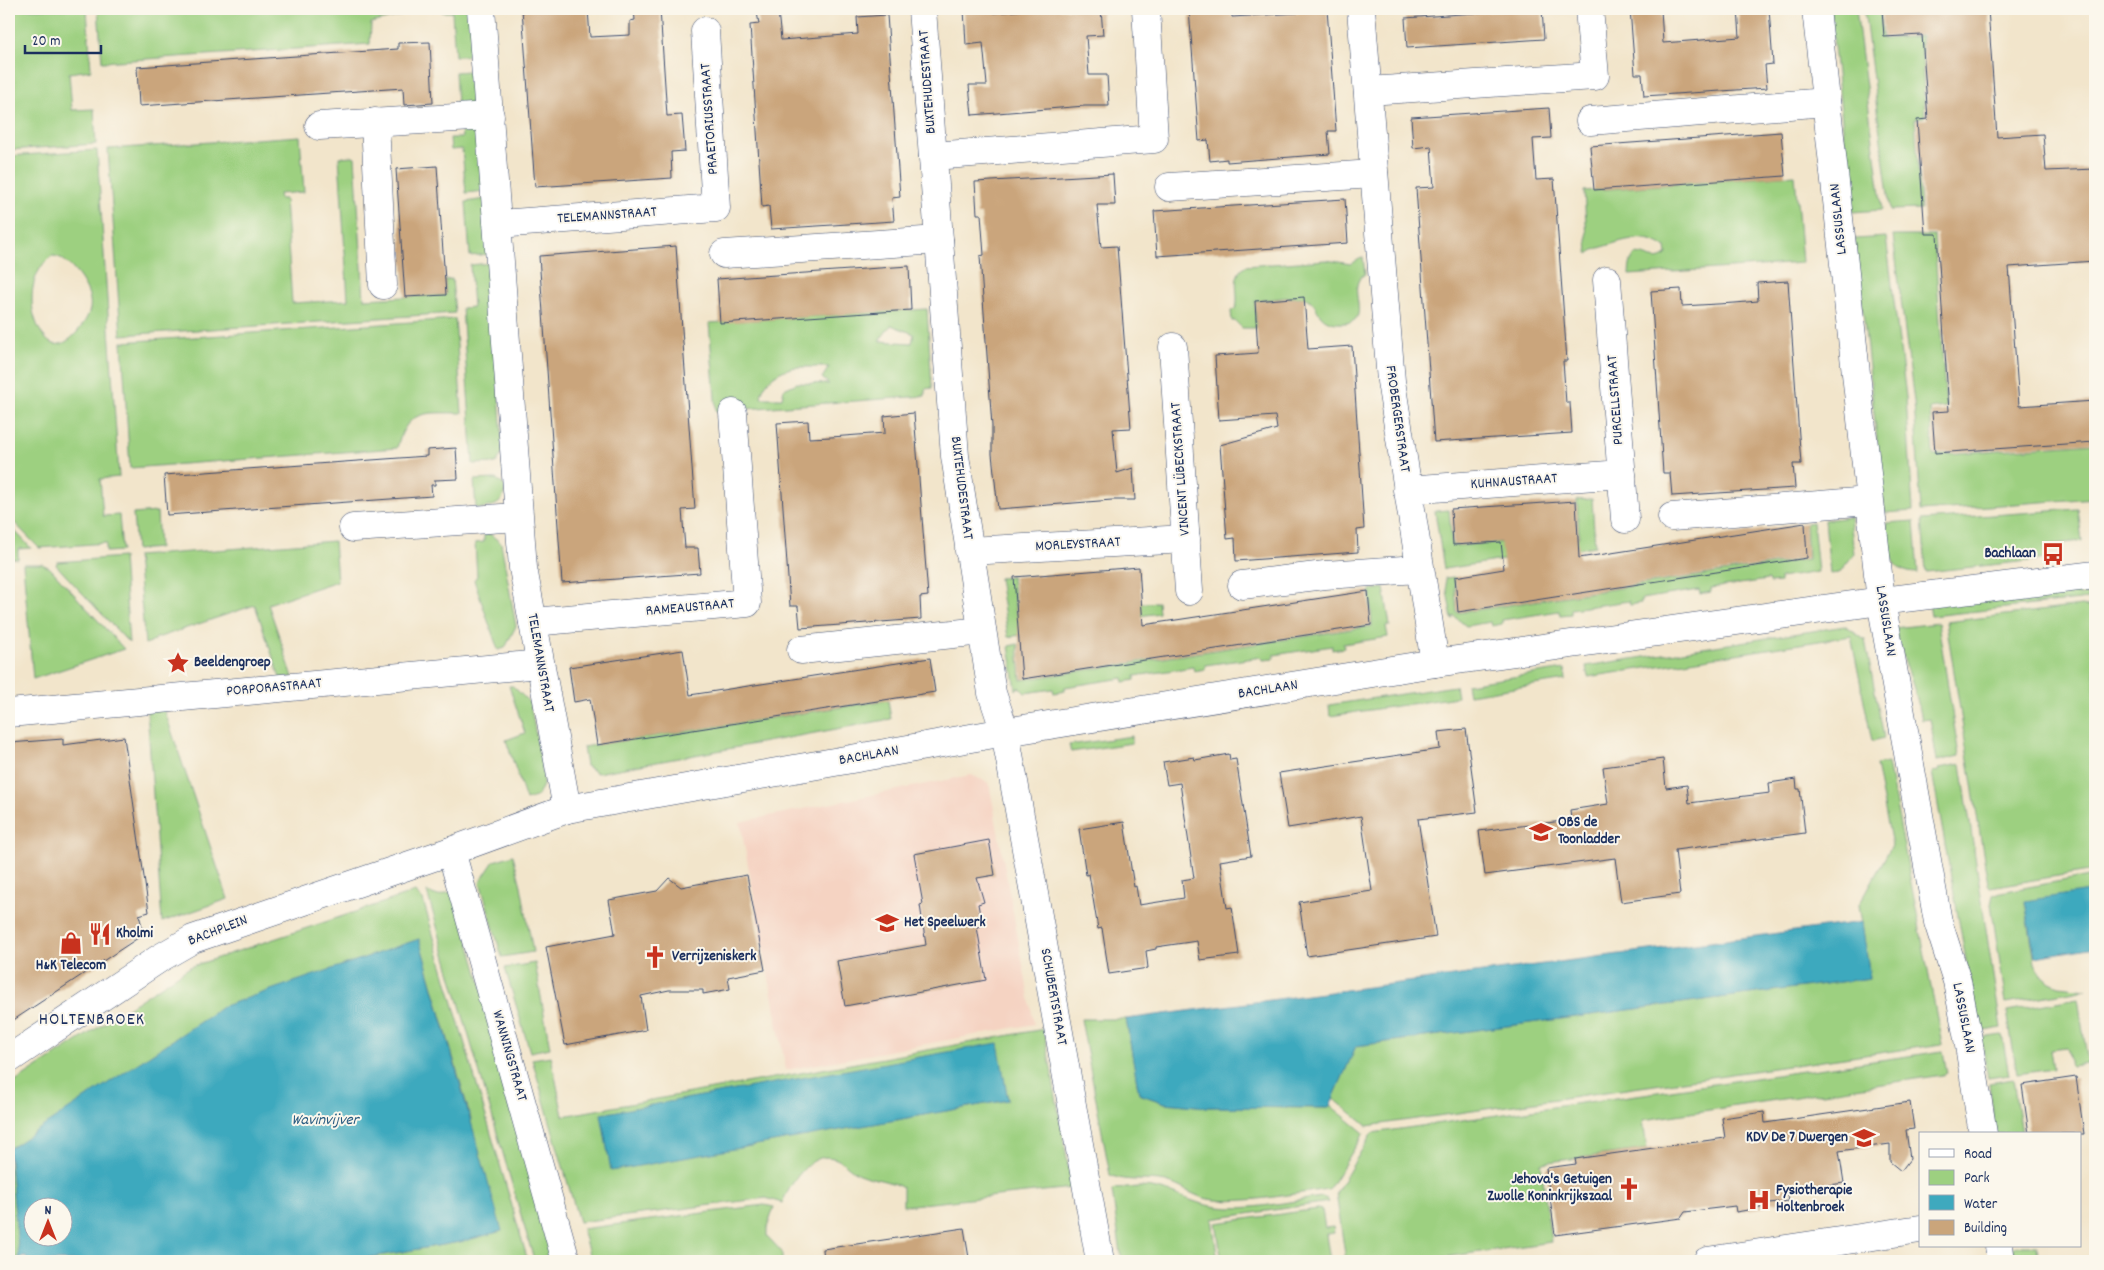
<svg xmlns="http://www.w3.org/2000/svg" width="2104" height="1270" font-family="Dekko,sans-serif">
  <rect width="100%" height="100%" fill="#fbf7ec"/>
  <filter id="ink" filterUnits="userSpaceOnUse"><feTurbulence type="fractalNoise" baseFrequency=".02" numOctaves="2"/><feDisplacementMap in="SourceGraphic" scale="10" xChannelSelector="R" yChannelSelector="G"/><feConvolveMatrix kernelMatrix="1 2 1 2 8 2 1 2 1" color-interpolation-filters="sRGB"/></filter>
  <filter id="wash" filterUnits="userSpaceOnUse"><feTurbulence type="fractalNoise" baseFrequency=".0096" numOctaves="4" result="noise"/><feDisplacementMap in="SourceGraphic" scale="20" xChannelSelector="R" yChannelSelector="G"/><feGaussianBlur stdDeviation="1.12" result="paint"/><feColorMatrix in="noise" values="0 0 0 0 0 0 0 0 0 0 0 0 0 0 0 0 0 1.4 0 .05"/><feComposite in="paint" operator="in"/></filter>
  <g filter="url(#wash)">
    <rect width="100%" height="100%" fill="#f2e5cb"/>
    <polygon fill="#f5d3c2" points="971,775 989,783 1034,1024 786,1070 740,822"/>
    <g fill="#9dd080" stroke="#5c806f" fill-rule="evenodd">
      <polygon points="9,9 87,9 91,70 69,73 72,110 94,109 96,144 9,150"/>
      <polygon points="98,9 428,9 371,23 370,44 102,62"/>
      <polygon points="442,9 472,9 474,47 466,56 455,56 452,12 442,12"/>
      <polygon points="1830,9 1856,9 1882,210 1852,212"/>
      <polygon points="1864,9 1880,9 1883,39 1921,36 1925,117 1915,119 1921,209 1890,210"/>
      <polygon points="468,71 477,79 476,98 470,105 457,105 455,72"/>
      <polygon points="461,128 471,130 477,134 485,191 466,193 462,149 451,150 450,138 462,138"/>
      <polygon points="300,136 304,192 279,194 280,199 285,199 292,303 348,300 339,157 353,156 355,157 364,299 446,295 445,280 452,279 455,313 121,335 108,149"/>
      <path d="M97 150 119 477 100 479 103 516 119 515 122 551 106 552V543L39 548 9 517V156ZM52 256C61 256 65 261 71 267 82 278 96 299 88 315 82 329 61 356 46 339 26 316 27 273 52 256Z"/>
      <path d="M1795 175 1802 263 1629 275C1631 233 1651 271 1667 254L1666 248C1646 233 1627 239 1606 246 1599 248 1594 249 1588 254L1584 191Z"/>
      <polygon points="485,199 489,254 470,256 466,202"/>
      <polygon points="1893,236 1934,236 1946,407 1930,409 1933,455 2095,443 2095,498 1921,511 1914,402"/>
      <polygon points="1886,237 1906,397 1913,511 1885,513 1855,239"/>
      <path d="M1363 257 1365 274C1343 286 1375 322 1344 323 1313 325 1321 302 1305 298 1295 295 1267 300 1255 301L1256 328H1242L1235 321H1232L1231 311 1236 308C1240 293 1230 277 1245 266L1326 260 1351 264Z"/>
      <polygon points="490,263 503,452 496,463 473,464 462,308 473,307 470,265"/>
      <path d="M927 309 932 388 925 389V396L716 411 709 323ZM891 325 914 334 912 343 879 341ZM798 367H829L822 378 829 384 797 383 784 389 782 398H761C762 380 782 368 798 367Z"/>
      <path d="M455 319 462 413C426 413 407 408 397 448L130 468 122 342Z"/>
      <path d="M496 479 505 486C504 507 493 506 476 509L474 480Z"/>
      <polygon points="1592,499 1595,546 1444,569 1435,511 1449,510 1452,546 1579,537 1577,500"/>
      <polygon points="2078,509 2082,541 2045,545 2047,559 1926,572 1922,520"/>
      <polygon points="157,512 159,548 136,550 133,514"/>
      <polygon points="1850,517 1854,554 1839,573 1830,574 1825,520"/>
      <path d="M1914 521 1918 573C1886 573 1889 547 1886 523Z"/>
      <polygon points="1813,522 1818,572 1780,578 1780,582 1769,583 1768,580 1711,588 1711,592 1700,594 1699,590 1641,599 1641,603 1630,605 1629,601 1571,609 1571,614 1560,615 1559,611 1502,620 1502,624 1491,626 1490,622 1466,626 1454,616 1452,620 1445,578 1454,577 1457,613 1808,559 1806,523"/>
      <polygon points="9,525 31,548 18,549 18,559 9,558"/>
      <polygon points="490,534 501,543 516,626 505,648 498,650 474,580 477,576 475,543 484,542 484,535"/>
      <polygon points="334,541 337,581 268,604 293,677 280,678 255,605 154,639 154,641 145,644 137,556"/>
      <polygon points="123,557 129,643 56,565 57,562"/>
      <polygon points="23,564 42,564 50,568 124,649 33,679"/>
      <polygon points="1012,577 1016,614 1158,602 1159,613 1008,637 999,578"/>
      <polygon points="2078,587 2078,595 2089,594 2089,599 1931,616 1929,604"/>
      <polygon points="1384,588 1390,626 1386,626 1388,637 1343,644 1344,648 1332,650 1332,646 1274,655 1274,659 1263,660 1262,657 1205,665 1205,669 1194,671 1193,667 1135,676 1135,680 1124,682 1123,678 1065,687 1065,691 1054,693 1053,689 1025,693 1019,687 1016,690 1009,646 1018,644 1021,680 1372,626 1370,590"/>
      <polygon points="2081,606 2095,608 2095,870 1990,887 1988,884 1946,622"/>
      <path d="M1938 623 1959 756 1937 761 1930 719 1922 720C1916 688 1903 659 1894 628Z"/>
      <polygon points="1845,626 1865,640 1884,738 1872,741 1851,636 1588,677 1586,666"/>
      <polygon points="1565,669 1566,680 1469,695 1467,684"/>
      <polygon points="509,686 513,686 530,703 543,774 543,785 538,796 526,800 506,740 525,733"/>
      <polygon points="1455,686 1457,697 1330,716 1329,705"/>
      <polygon points="888,700 891,719 597,773 586,766 583,747"/>
      <polygon points="164,709 228,899 162,922 147,710"/>
      <polygon points="1132,736 1132,743 1071,752 1069,745"/>
      <polygon points="1888,763 1942,1044 1367,1126 1333,1098 1356,1046 1870,978 1859,905 1892,845 1876,765"/>
      <polygon points="1961,764 2001,1028 1979,1032 1932,772 1939,771 1939,768"/>
      <polygon points="513,855 521,886 533,952 502,957 480,882 494,861"/>
      <polygon points="2095,875 2095,890 2025,902 2035,963 2040,973 2050,982 2059,986 2087,989 2006,1003 1991,904 1993,895 2001,892"/>
      <polygon points="454,891 559,1252 534,1260 427,892 438,896"/>
      <polygon points="415,892 423,900 528,1261 348,1261 460,1242 471,1119 419,939 9,1148 19,1258 9,1259 9,1086 190,967"/>
      <polygon points="535,963 550,1048 530,1052 505,968"/>
      <polygon points="2078,998 2088,1064 2071,1066 2067,1047 2050,1049 2053,1069 2017,1074 2007,1011"/>
      <path d="M1081 1019H1126L1139 1094 1165 1103 1207 1107 1328 1108 1330 1105 1364 1133 1329 1189C1296 1193 1240 1205 1208 1199 1193 1196 1181 1186 1166 1182 1147 1178 1127 1183 1110 1175Z"/>
      <path d="M1044 1029 1072 1188 903 1206V1188C890 1180 874 1180 859 1174 850 1170 843 1160 833 1158 810 1151 790 1185 782 1203L766 1198 579 1222 532 1059 551 1056 563 1116ZM997 1044 1008 1100 611 1170Z"/>
      <polygon points="2002,1035 2009,1075 1988,1078 1981,1038"/>
      <polygon points="1943,1051 1947,1073 1942,1075 1643,1120 1647,1149 1541,1163 1551,1242 1417,1261 1346,1261 1336,1193 1372,1133"/>
      <polygon points="2013,1079 2021,1134 1996,1134 1989,1083"/>
      <path d="M1139 1187C1170 1187 1189 1204 1218 1207 1248 1211 1291 1201 1322 1197L1327 1199 1329 1202 1212 1219 1218 1261H1122L1112 1191 1115 1189Z"/>
      <polygon points="764,1205 774,1207 767,1228 767,1236 782,1252 782,1261 591,1261 582,1229"/>
      <polygon points="1318,1209 1322,1210 1325,1228 1333,1227 1334,1233 1326,1234 1330,1261 1222,1261 1216,1223"/>
      <polygon points="2012,1246 2037,1246 2039,1261 2015,1261"/>
    </g>
    <g fill="#3ea9be" stroke="#2c6c8e" fill-rule="evenodd">
      <polygon points="2095,890 2095,947 2035,957 2025,901"/>
      <polygon points="1862,922 1870,978 1356,1046 1329,1108 1207,1107 1165,1103 1139,1094 1126,1019"/>
      <path d="M419 939 502 1231 460 1242 348 1261H27L26 1257 19 1258 9 1149 224 1006ZM32 1208H62V1238H32Z"/>
      <polygon points="998,1043 1008,1100 611,1171 601,1114"/>
    </g>
    <g id="blocks">
      <g fill="#caa57b">
        <polygon points="522,9 588,9 590,37 630,35 630,21 635,20 634,9 660,9 667,116 682,115 685,151 671,152 672,178 535,187"/>
        <polygon points="964,9 994,9 994,13 1037,9 1101,9 1103,35 1086,36 1089,75 1107,75 1109,106 1085,106 972,115 969,85 987,85 983,43 966,45"/>
        <polygon points="1189,9 1231,9 1232,17 1298,13 1297,9 1327,9 1336,131 1328,131 1330,154 1227,162 1227,159 1210,161 1208,140 1199,141"/>
        <polygon points="1531,9 1542,9 1544,39 1407,48 1405,18"/>
        <polygon points="1630,9 1661,9 1663,43 1740,37 1738,9 1769,9 1773,64 1765,65 1767,88 1644,96 1642,74 1635,74"/>
        <polygon points="1882,9 1988,9 1997,137 2043,134 2046,171 2095,169 2095,261 2009,267 2019,406 2095,401 2095,442 1935,453 1932,412 1949,411 1937,234 1925,234 1917,120 1928,119 1922,35 1884,37"/>
        <polygon points="778,11 781,40 858,34 857,17 887,15 900,197 892,198 894,221 771,229 769,206 762,207 750,25 759,24 757,12"/>
        <polygon points="430,42 433,103 404,105 403,88 139,106 137,67 398,49 398,43"/>
        <polygon points="1549,108 1551,138 1533,139 1536,180 1554,179 1567,361 1563,361 1566,403 1570,403 1572,433 1434,442 1416,188 1434,187 1431,146 1413,148 1411,117"/>
        <polygon points="1781,132 1785,176 1594,190 1590,146"/>
        <polygon points="437,166 446,295 405,297 396,169"/>
        <polygon points="1113,174 1115,205 1097,205 1101,247 1117,246 1131,428 1113,429 1117,473 1133,468 1135,500 1112,500 998,509 992,454 992,426 980,256 984,255 981,214 977,214 975,182"/>
        <polygon points="1345,199 1348,243 1157,256 1154,211"/>
        <polygon points="676,246 695,509 682,510 685,548 698,548 700,573 562,583 539,256"/>
        <polygon points="909,266 911,310 720,323 717,279"/>
        <polygon points="1788,281 1801,464 1793,464 1795,488 1672,496 1670,473 1663,473 1651,291 1681,289 1682,306 1735,303 1758,301 1757,283"/>
        <polygon points="1304,297 1308,349 1352,346 1364,529 1357,530 1358,552 1236,561 1235,538 1227,539 1220,445 1277,429 1275,416 1219,420 1215,356 1258,353 1255,301"/>
        <polygon points="914,413 928,596 920,597 921,619 800,628 798,606 790,606 777,423 808,421 809,438 831,437 885,433 884,416"/>
        <polygon points="456,448 458,479 435,480 435,485 431,485 432,496 167,515 164,475 427,456 427,450"/>
        <polygon points="1576,501 1579,558 1805,523 1807,558 1458,612 1455,577 1504,569 1501,542 1453,545 1451,509"/>
        <polygon points="1139,567 1143,625 1368,591 1371,625 1022,679 1014,577"/>
        <polygon points="683,650 690,695 930,658 935,692 597,745 590,699 574,702 569,667"/>
        <polygon points="1466,729 1477,812 1418,819 1436,937 1307,956 1299,902 1372,891 1361,816 1288,828 1279,773 1440,749 1438,732"/>
        <polygon points="124,737 149,912 139,915 144,934 9,1023 9,743 63,739 63,745"/>
        <polygon points="1229,754 1230,760 1236,759 1251,856 1220,861 1227,908 1232,907 1239,955 1200,960 1197,941 1156,947 1156,949 1146,951 1148,968 1109,974 1102,928 1098,929 1089,874 1086,875 1079,829 1124,822 1134,887 1136,886 1139,905 1184,898 1182,880 1194,878 1180,783 1167,785 1163,762 1194,757 1195,760"/>
        <polygon points="1663,759 1666,788 1687,785 1689,803 1770,793 1769,783 1796,779 1797,789 1800,789 1805,833 1675,850 1680,894 1650,898 1621,902 1615,858 1485,875 1479,831 1571,820 1570,810 1608,804 1603,767"/>
        <polygon points="989,840 995,875 977,878 984,902 978,904 982,926 977,927 986,980 845,1006 837,961 926,945 920,905 923,904 914,854"/>
        <polygon points="747,875 765,970 728,977 730,989 703,994 703,990 669,990 641,996 646,1030 565,1045 546,947 615,934 609,900 657,891 669,878 681,887"/>
        <polygon points="2076,1077 2084,1134 2029,1134 2022,1085"/>
        <polygon points="1910,1102 1914,1129 1906,1130 1910,1159 1901,1171 1890,1162 1890,1144 1839,1151 1844,1183 1787,1191 1789,1201 1769,1203 1766,1207 1736,1212 1735,1206 1685,1212 1681,1218 1555,1235 1546,1168 1576,1164 1575,1159 1725,1138 1722,1118 1764,1112 1765,1123"/>
        <polygon points="964,1228 969,1258 949,1261 824,1261 823,1249"/>
      </g>
    </g>
  </g>
  <g filter="url(#ink)">
    <use href="#blocks" fill-opacity="0" stroke="#3b4a6e" stroke-width="1"/>
    <g fill="none" stroke-linecap="round" stroke-linejoin="round">
      <defs>
        <g id="minor">
          <polyline points="481,9 523,568 567,809"/>
          <polyline points="922,9 955,456 992,693 1005,732 1100,1261"/>
          <polyline points="1361,9 1391,381 1435,663"/>
          <polyline points="1816,9 1881,601 1938,922 1957,981 1968,1039 1983,1134"/>
          <polyline points="1368,91 1595,76 1589,9"/>
          <polyline points="1590,121 1826,102"/>
          <polyline points="375,122 383,285"/>
          <polyline points="319,126 490,116"/>
          <polyline points="933,156 1154,139 1146,9"/>
          <polyline points="1169,187 1374,174"/>
          <polyline points="498,224 716,208 705,31"/>
          <polyline points="724,254 939,240"/>
          <polyline points="1607,280 1625,519"/>
          <polyline points="1173,347 1189,591"/>
          <polyline points="1407,490 1622,474"/>
          <polyline points="1672,517 1869,501"/>
          <polyline points="353,528 518,517"/>
          <polyline points="969,551 1186,539"/>
          <polyline points="1242,585 1325,575 1419,569"/>
          <polyline points="533,622 747,603 733,413"/>
          <polyline points="801,650 982,631"/>
          <polyline points="9,713 540,664"/>
          <polyline points="451,851 566,1261"/>
          <polyline points="9,1059 160,958 193,939 451,851 567,809 1005,732 1435,663 1881,601 2095,575"/>
          <polyline points="1999,1246 2001,1261"/>
          <polyline points="1707,1261 1920,1229"/>
        </g>
      </defs>
      <use href="#minor" stroke="#3b4a6e" stroke-width="29"/>
      <use href="#minor" stroke="#fff" stroke-width="28"/>
    </g>
  </g>
  <defs>
    <symbol id="bus-bare" viewBox="-9 -9 18 18"><path d="M-5-6H5V4H4V6H2V4H-2V6H-4V4H-5ZM-3.5-4V0h7V-4ZM-3.5 1.2v1.5H-2V1.2ZM2 1.2v1.5H3.5V1.2Z" fill="#c8321e" stroke="#fbf7ec" stroke-width="2.5" paint-order="stroke"/></symbol>
    <symbol id="sight-bare" viewBox="-9 -9 18 18"><path d="M0-6L1.8-2.2L6-1.7L2.9 1.2L3.7 5.4L0 3.3L-3.7 5.4L-2.9 1.2L-6-1.7L-1.8-2.2Z" fill="#c8321e" stroke="#fbf7ec" stroke-width="2.5" paint-order="stroke"/></symbol>
    <symbol id="school-bare" viewBox="-9 -9 18 18"><path d="M0-5L7-2L0 1L-7-2ZM-4 1L0 2.5L4 1V4Q0 6-4 4Z" fill="#c8321e" stroke="#fbf7ec" stroke-width="2.5" paint-order="stroke"/></symbol>
    <symbol id="restaurant-bare" viewBox="-9 -9 18 18"><path d="M-5-6h1v4h1v-4h1v4h1v-4h1v5L-1.5 .5V6h-2V.5L-5-1ZM5-6V6H3V1.5H1.5Q1.5-4 5-6Z" fill="#c8321e" stroke="#fbf7ec" stroke-width="2.5" paint-order="stroke"/></symbol>
    <symbol id="shop-bare" viewBox="-9 -9 18 18"><path d="M-5-2.5h2.3a2.7 3.5 0 0 1 5.4 0H5L5.5 6h-11ZM-1.5-2.5h3a1.5 2.3 0 0 0-3 0Z" fill="#c8321e" stroke="#fbf7ec" stroke-width="2.5" paint-order="stroke"/></symbol>
    <symbol id="church-bare" viewBox="-9 -9 18 18"><path d="M-1.2-6h2.4v3.5h3.3v2.4h-3.3V6h-2.4V-.1h-3.3v-2.4h3.3Z" fill="#c8321e" stroke="#fbf7ec" stroke-width="2.5" paint-order="stroke"/></symbol>
    <symbol id="hospital-bare" viewBox="-9 -9 18 18"><path d="M-5-5h3v3.5h4V-5h3V5h-3V1.5h-4V5h-3Z" fill="#c8321e" stroke="#fbf7ec" stroke-width="2.5" paint-order="stroke"/></symbol>
  </defs>
  <g fill-rule="evenodd">
    <use href="#bus-bare" x="2037" y="538" width="32" height="32"/>
    <use href="#sight-bare" x="162" y="647" width="32" height="32"/>
    <use href="#school-bare" x="1525" y="816" width="32" height="32"/>
    <use href="#school-bare" x="871" y="907" width="32" height="32"/>
    <use href="#restaurant-bare" x="84" y="918" width="32" height="32"/>
    <use href="#shop-bare" x="55" y="927" width="32" height="32"/>
    <use href="#church-bare" x="639" y="941" width="32" height="32"/>
    <use href="#school-bare" x="1848" y="1122" width="32" height="32"/>
    <use href="#church-bare" x="1613" y="1173" width="32" height="32"/>
    <use href="#hospital-bare" x="1743" y="1184" width="32" height="32"/>
  </g>
  <g text-anchor="middle" dominant-baseline="central" stroke-width="4" stroke-linejoin="round" paint-order="stroke">
    <g font-size="15" fill="#1b2f5e" stroke="#fbf7ec">
      <text transform="translate(928 82) rotate(-94)">BUXTEHUDESTRAAT</text>
      <text transform="translate(710 119) rotate(-94)">PRAETORIUSSTRAAT</text>
      <text transform="translate(607 216) rotate(-4)">TELEMANNSTRAAT</text>
      <text transform="translate(1839 219) rotate(-96)">LASSUSLAAN</text>
      <text transform="translate(1616 400) rotate(-94)">PURCELLSTRAAT</text>
      <text transform="translate(1397 419) rotate(82)">FROBERGERSTRAAT</text>
      <text transform="translate(1181 469) rotate(-94)">VINCENT LÜBECKSTRAAT</text>
      <text transform="translate(1514 482) rotate(-4)">KUHNAUSTRAAT</text>
      <text transform="translate(961 488) rotate(83)">BUXTEHUDESTRAAT</text>
      <text transform="translate(1078 545) rotate(-3)">MORLEYSTRAAT</text>
      <text transform="translate(690 608) rotate(-5)">RAMEAUSTRAAT</text>
      <text transform="translate(1885 621) rotate(81)">LASSUSLAAN</text>
      <text transform="translate(540 663) rotate(80)">TELEMANNSTRAAT</text>
      <text transform="translate(274 688) rotate(-5)">PORPORASTRAAT</text>
      <text transform="translate(1268 690) rotate(-9)">BACHLAAN</text>
      <text transform="translate(869 756) rotate(-10)">BACHLAAN</text>
      <text transform="translate(218 931) rotate(-21)">BACHPLEIN</text>
      <text transform="translate(1053 997) rotate(80)">SCHUBERTSTRAAT</text>
      <text transform="translate(1963 1018) rotate(79)">LASSUSLAAN</text>
      <text transform="translate(509 1056) rotate(74)">WANNINGSTRAAT</text>
    </g>
    <g font-size="15" font-weight="bold" fill="#1b2f5e" stroke="#fbf7ec" text-anchor="start">
      <text x="2036" y="554" text-anchor="end">Bachlaan</text>
      <text x="194" y="663">Beeldengroep</text>
      <text x="1558" y="823">OBS de<tspan x="1558" dy="17">Toonladder</tspan></text>
      <text x="904" y="923">Het Speelwerk</text>
      <text x="116" y="934">Kholmi</text>
      <text x="672" y="957">Verrijzeniskerk</text>
      <text x="71" y="966" text-anchor="middle">H&amp;K Telecom</text>
      <text x="1848" y="1138" text-anchor="end">KDV De 7 Dwergen</text>
      <text x="1612" y="1180" text-anchor="end">Jehova's Getuigen<tspan x="1612" dy="17">Zwolle Koninkrijkszaal</tspan></text>
      <text x="1776" y="1191">Fysiotherapie<tspan x="1776" dy="17">Holtenbroek</tspan></text>
    </g>
    <g font-size="16" font-style="italic" fill="#275a80" stroke="#fbf7ec">
      <text x="325" y="1120">Wavinvijver</text>
    </g>
    <g font-size="18" letter-spacing="1" fill="#1b2f5e" stroke="#fbf7ec">
      <text x="92" y="1020">HOLTENBROEK</text>
    </g>
  </g>
  <rect width="2104" height="1270" fill="none" stroke="#fbf7ec" stroke-width="30"/>
  <rect x="1919" y="1132" width="162" height="115" fill="#fbf7ec" stroke="#a1a7b3"/>
  <rect x="1929" y="1149" width="25" height="8" fill="#ffffff" stroke="#a1a7b3"/>
  <text x="1964" y="1158" font-size="15" fill="#1b2f5e">Road</text>
  <rect x="1929" y="1170" width="25" height="15" fill="#9dd080" stroke="#a1a7b3"/>
  <text x="1964" y="1182" font-size="15" fill="#1b2f5e">Park</text>
  <rect x="1929" y="1195" width="25" height="15" fill="#3ea9be" stroke="#a1a7b3"/>
  <text x="1964" y="1208" font-size="15" fill="#1b2f5e">Water</text>
  <rect x="1929" y="1220" width="25" height="15" fill="#caa57b" stroke="#a1a7b3"/>
  <text x="1964" y="1232" font-size="15" fill="#1b2f5e">Building</text>
  <g transform="translate(48 1222)"><circle r="24" fill="#fbf7ec" stroke="#a1a7b3"/>
  <path d="M0-4L9 19L0 12L-9 19Z" fill="#c8321e"/>
  <text y="-8" font-size="14" font-weight="bold" text-anchor="middle" fill="#1b2f5e">N</text>
  </g>
  <path d="M25 45v8h76v-8" fill="none" stroke="#1b2f5e" stroke-width="2.5"/>
  <text x="32" y="45" font-size="15" fill="#1b2f5e" stroke="#fbf7ec" stroke-width="4" paint-order="stroke">20 m</text>
</svg>
